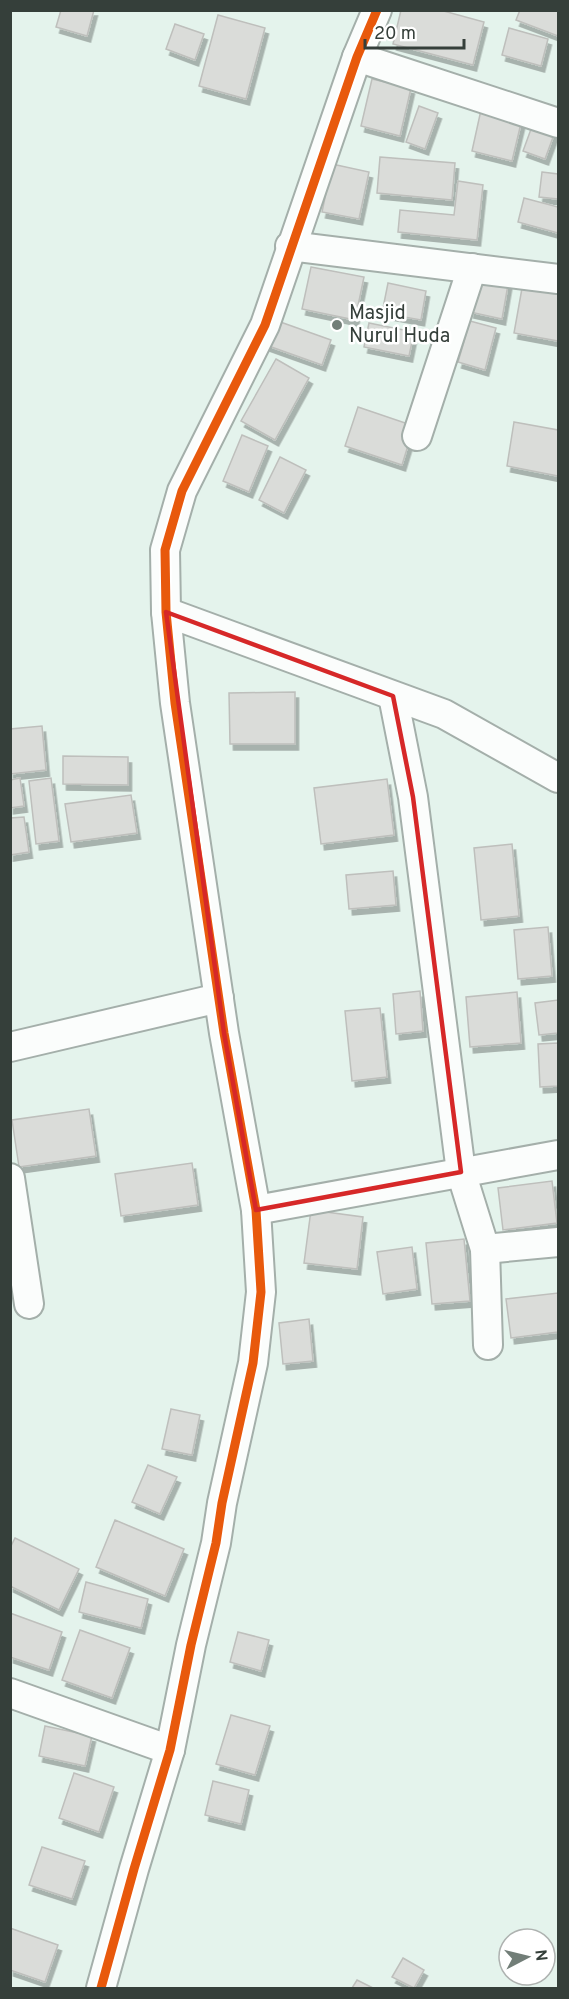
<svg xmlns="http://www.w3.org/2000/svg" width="569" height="1999" font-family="Overpass,sans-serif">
  <defs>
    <filter id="shadow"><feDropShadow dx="3.5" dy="6" stdDeviation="0" flood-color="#0004"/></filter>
  </defs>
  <rect width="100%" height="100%" fill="#e4f3ec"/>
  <g fill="#dadcd9" stroke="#bebfbc" stroke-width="1.5" filter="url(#shadow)">
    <polygon points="61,10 94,10 87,36 56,27"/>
    <polygon points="401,10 440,10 484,22 473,65 393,44"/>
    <polygon points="520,10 558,10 558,36 516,20"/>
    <polygon points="218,15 265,28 246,99 199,86"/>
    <polygon points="175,24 204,34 195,60 166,49"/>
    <polygon points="509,28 548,39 541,66 502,55"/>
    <polygon points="372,79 411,88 400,136 361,126"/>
    <polygon points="419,106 438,113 425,149 406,142"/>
    <polygon points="481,110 522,119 512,161 472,151"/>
    <polygon points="534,121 556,129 545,159 523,151"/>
    <polygon points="380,157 455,163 452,200 377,193"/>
    <polygon points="332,164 369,172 359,219 322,212"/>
    <polygon points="542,172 558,174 558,199 539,197"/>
    <polygon points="458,181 483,185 477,240 398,232 400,210 454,215"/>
    <polygon points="524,198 558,207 558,233 518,222"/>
    <polygon points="311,267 364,277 355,320 302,309"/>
    <polygon points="478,273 509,279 502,319 470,312"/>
    <polygon points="524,277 558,284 558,341 514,333"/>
    <polygon points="388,283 426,291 421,320 382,313"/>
    <polygon points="272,319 331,340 322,365 263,344"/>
    <polygon points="470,321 496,328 485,370 458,362"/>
    <polygon points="369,323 414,332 409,356 364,347"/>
    <polygon points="276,359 309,378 275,440 241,421"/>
    <polygon points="358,407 414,426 402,465 345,446"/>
    <polygon points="514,422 558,430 558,476 507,466"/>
    <polygon points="242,435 268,446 249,492 223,481"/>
    <polygon points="280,457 306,470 284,513 259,500"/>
    <polygon points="295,692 295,744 230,744 229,693"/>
    <polygon points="42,726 46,770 10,774 10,729"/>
    <polygon points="63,756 128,757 128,785 63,784"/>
    <polygon points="20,778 24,806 10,808 10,780"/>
    <polygon points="51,778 59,841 36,844 29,781"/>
    <polygon points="387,779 394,835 321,844 314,788"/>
    <polygon points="131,795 137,833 71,842 65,804"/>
    <polygon points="24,817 29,852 10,855 10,818"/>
    <polygon points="512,844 519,916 481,920 474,848"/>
    <polygon points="393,871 396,905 349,909 346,875"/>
    <polygon points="548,927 552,976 518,979 514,930"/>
    <polygon points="420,991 423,1031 396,1034 393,994"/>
    <polygon points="517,992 521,1043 470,1047 466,997"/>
    <polygon points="558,1000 558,1033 539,1035 535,1003"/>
    <polygon points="380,1008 387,1077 352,1081 345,1011"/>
    <polygon points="558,1043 558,1086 540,1087 538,1044"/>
    <polygon points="89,1109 96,1156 19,1167 12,1120"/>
    <polygon points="192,1163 198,1205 121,1216 115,1174"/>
    <polygon points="552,1181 557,1223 503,1230 498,1188"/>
    <polygon points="311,1210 363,1217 357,1269 304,1263"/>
    <polygon points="464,1239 470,1301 432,1304 426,1243"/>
    <polygon points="412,1247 417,1289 383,1294 377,1252"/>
    <polygon points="558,1293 558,1332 511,1338 506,1299"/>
    <polygon points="309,1319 313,1361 283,1364 279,1323"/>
    <polygon points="171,1409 200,1415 192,1455 162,1449"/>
    <polygon points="148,1465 177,1477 160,1514 132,1502"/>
    <polygon points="115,1520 184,1549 165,1596 96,1567"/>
    <polygon points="15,1538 79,1569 59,1610 10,1586 10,1548"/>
    <polygon points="86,1582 148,1599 141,1628 79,1612"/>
    <polygon points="10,1613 62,1632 49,1670 10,1657"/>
    <polygon points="80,1630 130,1648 112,1698 62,1680"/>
    <polygon points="238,1632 269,1640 261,1671 230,1662"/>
    <polygon points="231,1715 270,1726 255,1775 216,1764"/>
    <polygon points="45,1726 92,1736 85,1766 39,1756"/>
    <polygon points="74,1773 114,1787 99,1832 59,1818"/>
    <polygon points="213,1781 249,1790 241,1824 205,1815"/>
    <polygon points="42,1847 85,1861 72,1899 29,1885"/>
    <polygon points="10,1928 58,1945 45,1982 10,1970"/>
    <polygon points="403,1958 424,1970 414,1988 392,1977"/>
    <polygon points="357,1980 373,1988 352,1988"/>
  </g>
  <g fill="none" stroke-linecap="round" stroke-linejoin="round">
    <defs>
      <g id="minor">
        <polyline points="357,57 558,123"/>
        <polyline points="290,246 558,279"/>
        <polyline points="417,436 472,268"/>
        <polyline points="166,612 444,714 558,778"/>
        <polyline points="393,696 413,797 461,1172 485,1249 488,1345"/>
        <polyline points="10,1047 219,998"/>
        <polyline points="10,1178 29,1304"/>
        <polyline points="256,1210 558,1155"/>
        <polyline points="485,1249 558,1242"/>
        <polyline points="10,1693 170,1750"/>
        <polyline points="101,1988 134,1869 170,1750 191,1645 216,1543 222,1503 253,1363 261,1292 256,1210 224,1033 175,703 166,612 165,550 182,491 265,325 357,57 377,10"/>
      </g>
    </defs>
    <use href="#minor" stroke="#a4afaa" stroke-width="32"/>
    <use href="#minor" stroke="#fbfdfc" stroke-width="28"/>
    <defs>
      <polyline id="cycleway" points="101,1988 134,1869 170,1750 191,1645 216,1543 222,1503 253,1363 261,1292 256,1210 224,1033 175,703 166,612 165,550 182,491 265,325 357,57 377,10"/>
    </defs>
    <use href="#cycleway" stroke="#fff" stroke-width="13"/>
    <use href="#cycleway" stroke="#e8590c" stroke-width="9"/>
  </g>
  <path fill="none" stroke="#d62828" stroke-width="4.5" stroke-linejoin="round" d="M166 612 393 696 413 797 461 1172 256 1210 224 1033Z"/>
  <circle fill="#727e78" stroke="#fff" stroke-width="2" cx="337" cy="325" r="6"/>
  <g text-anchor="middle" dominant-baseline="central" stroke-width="5" stroke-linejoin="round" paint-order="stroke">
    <g font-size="20" fill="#353f3a" stroke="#fff" text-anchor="start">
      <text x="349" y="314">Masjid<tspan x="349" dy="23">Nurul Huda</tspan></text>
    </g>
  </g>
  <rect width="569" height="1999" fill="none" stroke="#353f3a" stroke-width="24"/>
  <g transform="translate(527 1957) rotate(83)"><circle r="28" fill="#ffffff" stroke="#aeb2b0" stroke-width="1.5"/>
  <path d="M0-4.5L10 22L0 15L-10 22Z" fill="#727e78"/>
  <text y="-9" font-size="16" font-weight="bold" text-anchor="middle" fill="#353f3a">N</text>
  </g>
  <path d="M365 39v9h99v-9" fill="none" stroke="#353f3a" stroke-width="3"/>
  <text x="374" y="39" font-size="18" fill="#353f3a" stroke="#ffffff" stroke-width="4.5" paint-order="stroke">20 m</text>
</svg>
